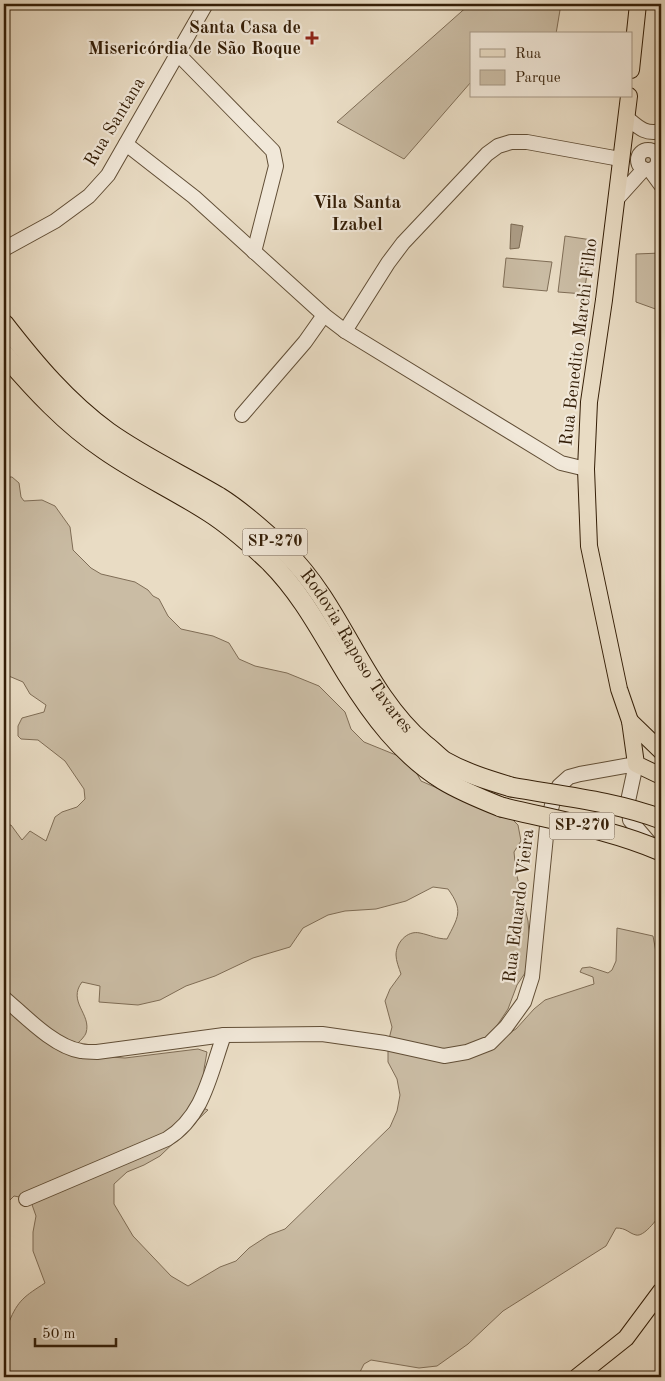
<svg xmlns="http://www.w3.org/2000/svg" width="665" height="1381" font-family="'Old Standard TT',serif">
  <rect width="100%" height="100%" fill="#e9dcc4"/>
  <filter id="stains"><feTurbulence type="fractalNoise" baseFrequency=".004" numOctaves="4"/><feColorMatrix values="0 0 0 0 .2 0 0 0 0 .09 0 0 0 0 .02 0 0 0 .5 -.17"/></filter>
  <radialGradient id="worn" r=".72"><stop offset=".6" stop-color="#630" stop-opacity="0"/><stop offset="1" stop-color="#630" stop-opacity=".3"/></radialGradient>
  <g fill="#cabca4" stroke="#7f6d56" fill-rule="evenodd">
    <polygon points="470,4 561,4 556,34 471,34 471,82 404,159 337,122"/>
    <circle cx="648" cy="159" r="8"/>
    <polygon points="565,236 592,240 584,294 558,292"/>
    <polygon points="661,253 661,311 636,302 636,254"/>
    <polygon points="506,258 552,262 547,291 503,287"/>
    <path d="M4 477H12L19 483 21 497 24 501 42 500 55 506 70 527 73 550 91 568 101 574 135 582 148 590 153 596 159 599 168 616 181 629 213 636 229 643 239 659 255 666 287 673 319 686 345 712 351 729 364 742 396 755 412 765 421 781 437 788 476 789 492 799 518 825 521 841 514 852 516 872 528 921 530 948 525 973 517 985 508 1009 494 1030 504 1036 516 1029 534 1009 545 1000 594 984 593 977 580 972 582 968 590 967 608 973 612 970 616 961 617 928 653 936 656 952 661 954V1214C656 1220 644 1237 636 1235 628 1233 627 1228 616 1228L606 1246 503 1311 468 1344 437 1366 419 1368 371 1360 364 1364 358 1376 345 1377H4V1323L9 1322C18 1300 25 1296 45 1283L33 1251V1232L36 1216 30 1199 14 1196 4 1206V826L11 825 22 840 30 831 46 841 55 817 62 812 77 807 85 799 84 789 65 761 38 740 21 739 18 736V726L22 718 44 712 46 705 30 694 23 682 4 674ZM433 887 448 889C464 911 458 917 447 939 437 939 430 935 420 933 407 930 396 943 396 955 396 961 399 968 401 974L390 989 385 1001 392 1027 388 1043V1062L397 1079 400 1095 397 1111 390 1127 285 1229 269 1235 249 1248 236 1261 220 1267 188 1286 171 1276 133 1236 114 1204V1184L127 1172 144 1165 160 1156 208 1110 203 1108 204 1069 207 1052 198 1049 125 1058 96 1056 79 1048 78 1043C81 1040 85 1036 86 1033 92 1014 67 1002 82 982L100 986 99 1002 138 1005 160 1000 186 986 215 976 253 958 290 947 303 928 328 915 345 911 376 909 406 901Z"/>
  </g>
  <polygon fill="#ab9b84" stroke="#7b6952" points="511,224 523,226 519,248 510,249"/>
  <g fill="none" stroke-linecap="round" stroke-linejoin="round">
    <defs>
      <g id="minor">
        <polyline points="177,53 273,151 276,166 254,252"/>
        <path d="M626 117C638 127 645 135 661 131"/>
        <polyline points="126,144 194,197 324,315 345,331 561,463 586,469"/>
        <circle cx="648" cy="160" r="10"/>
        <polyline points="650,170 661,185"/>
        <polyline points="616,200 644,169"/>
        <polyline points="4,249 55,221 89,196 108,175 206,4"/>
        <polyline points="345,331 388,263 403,243 487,154 498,146 511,142 527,142 620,159"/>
        <polyline points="242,415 305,342 324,315"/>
        <path d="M4 998C24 1015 54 1047 81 1051 86 1052 92 1052 97 1052L224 1035 322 1034 385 1043 444 1056 467 1052 490 1043 506 1027 524 1002 532 977 547 826 553 801 559 786 569 777 580 774 636 764 628 801 630 820 653 847"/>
        <path d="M26 1199 167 1139C204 1116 210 1074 224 1035"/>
      </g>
      <g id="major">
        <polyline points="631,70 638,4"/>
        <polyline points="629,96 604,300 589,402 586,469 589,546 619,689 630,721 636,764 661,776"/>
        <polyline points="630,721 661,751"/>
        <polyline points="577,1377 626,1338 661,1291"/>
      </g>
      <g id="highway">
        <path id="s1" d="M4 324C35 364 67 402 108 432 143 457 182 475 219 497 243 512 265 532 286 552 343 608 363 692 424 744 431 749 437 756 444 761 465 773 488 780 511 787"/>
        <path d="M4 354C34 389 66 424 105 450 138 473 175 490 209 512 231 526 251 544 270 562 303 595 323 635 347 674 372 714 401 754 443 780 461 791 481 799 501 807"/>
      </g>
    </defs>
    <use href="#minor" stroke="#614e36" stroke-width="16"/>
    <use href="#major" stroke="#341e07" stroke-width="18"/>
    <use href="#highway" stroke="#341e07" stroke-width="21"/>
    <use href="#minor" stroke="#f1e8d9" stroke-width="14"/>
    <use href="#major" stroke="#e9dcc4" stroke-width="16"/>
    <use href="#highway" stroke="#e9dcc4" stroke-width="19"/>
    <defs>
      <g id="highway-bridge">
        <path d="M511 787C561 796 613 801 661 819"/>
        <path d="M501 807C554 820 610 829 661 851"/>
      </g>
    </defs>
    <use href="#highway-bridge" stroke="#341e07" stroke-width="21" stroke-linecap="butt"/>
    <use href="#highway-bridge" stroke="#e9dcc4" stroke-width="19"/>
  </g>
  <path fill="#8f2418" stroke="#f1e8d9" stroke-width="2" d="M309.5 30.5h5v5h5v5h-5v5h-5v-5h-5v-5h5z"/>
  <g text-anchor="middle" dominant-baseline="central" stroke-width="4.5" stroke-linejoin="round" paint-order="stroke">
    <g fill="#f1e8d9" stroke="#6d5b46" stroke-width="1">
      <rect x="242.5" y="528.5" width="65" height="27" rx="4"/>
      <rect x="549.5" y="812.5" width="65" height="27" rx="4"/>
    </g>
    <g font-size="16" font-weight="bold" fill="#341e07">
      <text x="275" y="542">SP-270</text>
      <text x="582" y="826">SP-270</text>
    </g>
    <g font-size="18" font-weight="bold" fill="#341e07" stroke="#f1e8d9" text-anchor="end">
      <text x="301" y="28">Santa Casa de<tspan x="301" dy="21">Misericórdia de São Roque</tspan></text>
    </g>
    <g font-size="18" fill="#341e07" stroke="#f1e8d9">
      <text transform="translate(115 122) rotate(-59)">Rua Santana</text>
      <text transform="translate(579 342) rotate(-83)">Rua Benedito Marchi Filho</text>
      <text stroke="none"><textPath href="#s1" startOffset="488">Rodovia Raposo Tavares</textPath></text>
      <text transform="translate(519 906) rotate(-83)">Rua Eduardo Vieira</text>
    </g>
    <g font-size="19" font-weight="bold" fill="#341e07" stroke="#f1e8d9">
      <text x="357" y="203">Vila Santa<tspan x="357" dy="22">Izabel</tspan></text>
    </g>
  </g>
  <rect width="665" height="1381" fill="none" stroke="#e9dcc4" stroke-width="20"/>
  <rect x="5" y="5" width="655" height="1371" fill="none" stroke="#341e07" stroke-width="2.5"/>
  <rect x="10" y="10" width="645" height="1361" fill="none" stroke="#341e07"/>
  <rect x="470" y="32" width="162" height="65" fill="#f1e8d9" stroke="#a59785"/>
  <rect x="480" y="49" width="25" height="8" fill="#e9dcc4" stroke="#a59785"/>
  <text x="515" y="58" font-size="15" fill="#341e07">Rua</text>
  <rect x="480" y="70" width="25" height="15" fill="#cabca4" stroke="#a59785"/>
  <text x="515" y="82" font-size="15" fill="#341e07">Parque</text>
  <path d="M35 1338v8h81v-8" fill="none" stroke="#341e07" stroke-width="2.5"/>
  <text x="42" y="1338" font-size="15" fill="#341e07" stroke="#f1e8d9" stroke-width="4" paint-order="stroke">50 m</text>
  <rect width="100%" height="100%" filter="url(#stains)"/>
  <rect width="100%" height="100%" fill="url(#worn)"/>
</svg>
